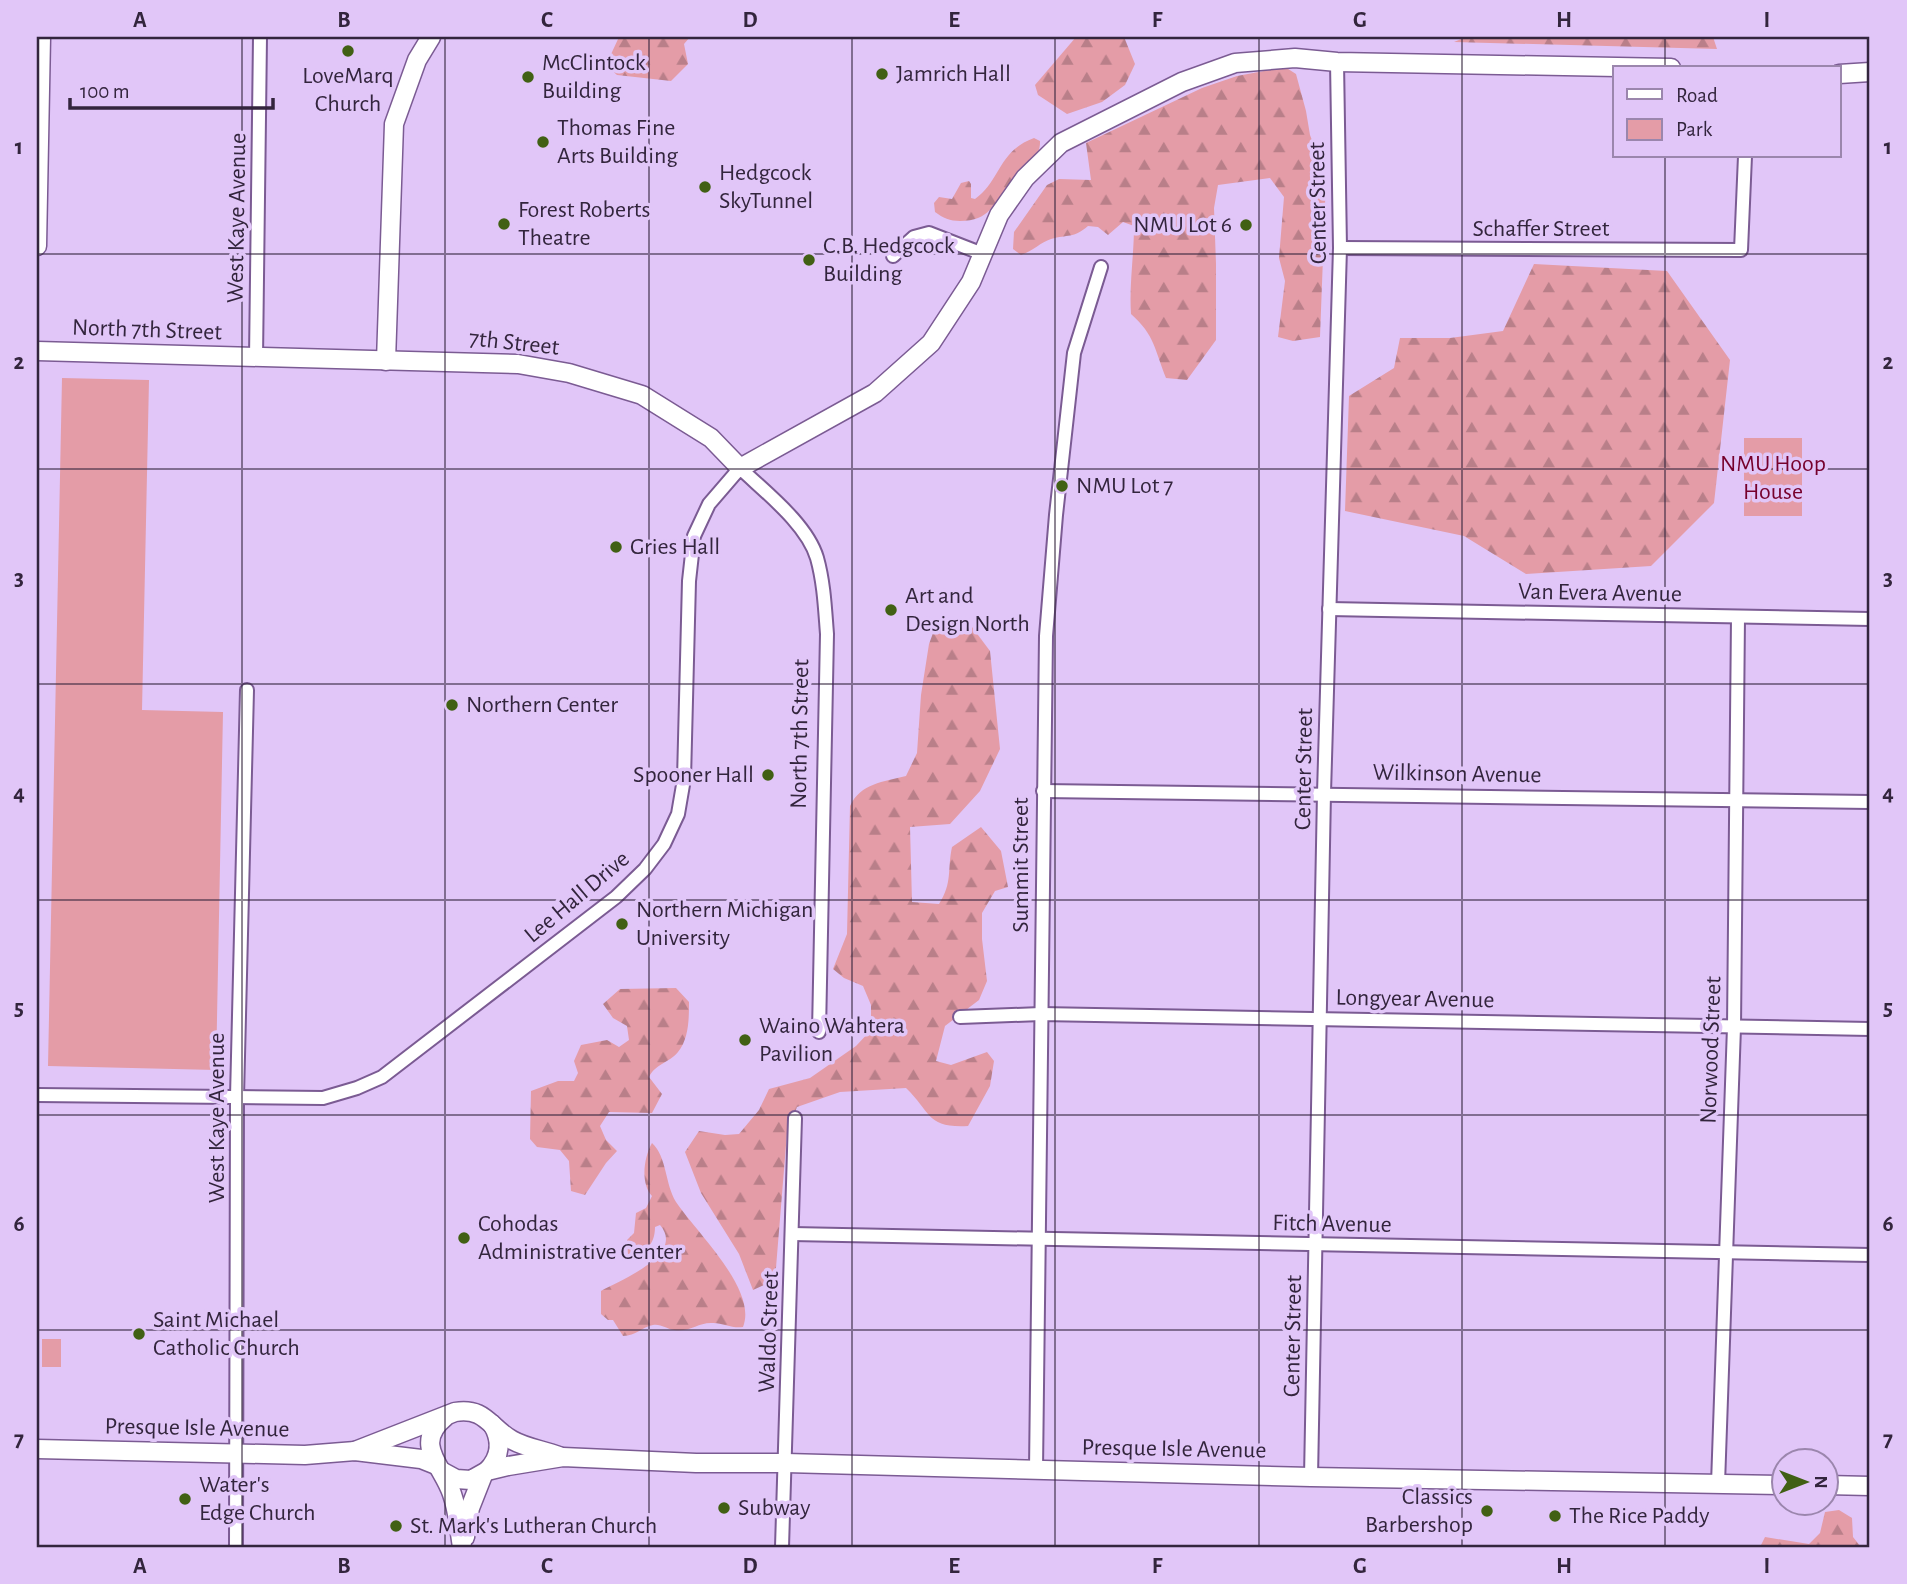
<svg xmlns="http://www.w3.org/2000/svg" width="1907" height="1584" font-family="'Alegreya Sans',sans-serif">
  <defs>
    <pattern id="forest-firs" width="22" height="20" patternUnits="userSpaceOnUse" patternTransform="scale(1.75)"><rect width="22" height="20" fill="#e49ca7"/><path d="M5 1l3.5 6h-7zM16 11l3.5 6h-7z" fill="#b97f89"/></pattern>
  </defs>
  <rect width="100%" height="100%" fill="#e1c6f8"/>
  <g fill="#e49ca7">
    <polygon points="62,378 149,380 142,710 223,712 216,1070 48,1066"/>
    <rect x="1744" y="438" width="58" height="78"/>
    <polygon points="61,1339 61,1367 42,1367 42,1339"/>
  </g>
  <g fill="url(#forest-firs)">
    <polygon points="619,37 690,37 684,44 688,64 671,81 617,75 606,65"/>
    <polygon points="1076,37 1124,37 1135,64 1125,85 1102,102 1067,114 1038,95 1035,85"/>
    <polygon points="1466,37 1713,37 1717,49 1454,42"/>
    <path d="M1285 67 1296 74 1306 111 1310 135 1326 178 1320 337 1293 341 1278 337 1285 281 1279 258 1284 197 1270 178 1218 185 1214 208 1216 264V340L1187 380 1166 378C1155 351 1155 335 1131 314 1129 284 1134 256 1134 226L1123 222 1108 235 1098 227 1088 226C1073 239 1068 234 1051 239 1041 242 1033 251 1021 255L1013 249 1014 232 1047 185 1059 179 1091 180 1086 143 1202 88 1237 76Z"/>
    <path d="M1034 138 1040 141C1041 161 1020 170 1009 184 993 204 990 221 960 221 950 221 943 218 935 212L934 203 939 197 952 199 961 183 969 181 971 184V198L975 199C1001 180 998 151 1034 138Z"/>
    <polygon points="1534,264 1667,271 1730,360 1714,503 1651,566 1526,574 1464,536 1345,511 1349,396 1394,368 1400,338 1450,338 1503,331"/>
    <path d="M956 620 972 627 990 651 1000 749 980 791 950 824 910 827 912 902 939 904C953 882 947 870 952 847L981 827 1001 851 1008 887 995 891 982 913V939L987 981 979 1000 945 1026 936 1061 951 1065 987 1052 994 1061 990 1086 968 1126C926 1128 932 1113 906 1088L840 1092 797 1107 787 1133 775 1280 753 1290 739 1254 701 1193 685 1152 699 1131 725 1135 739 1134 759 1110 769 1089 810 1078 856 1046 871 1030V1005L863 986 844 978 833 969 847 934 850 806C861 783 883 782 906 776L917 753 921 695 929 644 936 625Z"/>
    <path d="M676 988 689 1002C689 1018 689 1039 678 1052 669 1063 655 1064 649 1077L662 1094 652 1113 609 1112 600 1126 606 1140 617 1151 606 1163 585 1195 571 1191 569 1161 560 1150 537 1147 530 1139 531 1091 558 1081H574L578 1073 574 1061 581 1045 607 1040 619 1047 629 1040 627 1026 613 1018 603 1004 620 989Z"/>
    <path d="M652 1143C667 1157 665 1184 676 1202 696 1232 758 1290 743 1327 732 1329 722 1322 711 1323 697 1323 691 1332 674 1330 666 1329 662 1324 653 1325 642 1327 636 1336 623 1336L613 1320H608L601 1314V1291C620 1280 686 1255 660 1225L655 1227C655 1245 645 1254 628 1255L627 1240 634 1233 636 1213 646 1208 652 1196C640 1183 644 1157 652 1143Z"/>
    <polygon points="1839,1510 1852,1518 1853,1537 1861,1547 1760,1547 1765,1537 1809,1544 1820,1533 1825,1512"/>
  </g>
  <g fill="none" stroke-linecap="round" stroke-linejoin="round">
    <defs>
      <g id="street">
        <polyline points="1340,248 1741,250 1745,156"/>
        <polyline points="893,256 914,237 929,233 983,254"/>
        <polyline points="256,358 260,37"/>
        <polyline points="1329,609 1870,619"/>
        <polyline points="1043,791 1870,802"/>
        <polyline points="960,1017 1041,1014 1870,1029"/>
        <path d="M37 1095 323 1098 357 1088 382 1077 616 897 645 869 664 844 678 814 684 779 689 581 694 536 709 504 740 468C765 492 807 524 817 558 824 583 825 609 827 634L819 1032"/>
        <polyline points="792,1234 1870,1255"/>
        <polyline points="1036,1470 1046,636 1056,515 1074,353 1101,267"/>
        <polyline points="1311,1477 1324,793 1340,248 1337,62"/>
        <polyline points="1718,1484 1734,1027 1738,617"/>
        <polyline points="236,1547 237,1097 247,690"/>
        <polyline points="782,1547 795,1118"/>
      </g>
      <g id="secondary">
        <polyline points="1839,74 1870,72"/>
        <polyline points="37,246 41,37"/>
        <polyline points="37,351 518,364 569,373 642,395 711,438 740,468 875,393 931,343 971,282 999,215 1025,178 1061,143 1182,82 1235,63 1295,58 1337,62 1671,68"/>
        <polyline points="386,361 394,124 417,60 431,37"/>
        <path d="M445 1417C412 1444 443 1466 452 1494 458 1511 459 1529 462 1547"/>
        <polyline points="37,1449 305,1455 355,1451 421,1459 436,1465"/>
        <path d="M355 1451 455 1412C485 1407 489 1427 512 1440 526 1448 543 1450 559 1456"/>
        <path d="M487 1471C501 1457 502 1440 492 1424"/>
        <polyline points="443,1472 456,1479 471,1480 487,1471 508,1466 563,1457 696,1463 786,1463 1311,1477 1784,1485"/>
        <polyline points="1826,1485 1870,1486"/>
        <polyline points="465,1537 470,1508 483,1475"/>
      </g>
    </defs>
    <use href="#street" stroke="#7b5b93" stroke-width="16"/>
    <use href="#secondary" stroke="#7b5b93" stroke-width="21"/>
    <use href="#street" stroke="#fff" stroke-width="12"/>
    <use href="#secondary" stroke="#fff" stroke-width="18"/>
  </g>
  <path fill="none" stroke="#33253d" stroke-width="2" stroke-opacity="0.55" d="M242 37V1547M445 37V1547M649 37V1547M852 37V1547M1055 37V1547M1259 37V1547M1462 37V1547M1665 37V68M1665 156V1547M37 254H1870M37 469H1870M37 684H1870M37 900H1870M37 1115H1870M37 1330H1870"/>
  <g fill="#416014" stroke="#e1c6f8" stroke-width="2.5">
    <circle cx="348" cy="51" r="7"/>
    <circle cx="882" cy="74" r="7"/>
    <circle cx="528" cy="77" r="7"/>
    <circle cx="543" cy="142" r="7"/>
    <circle cx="705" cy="187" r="7"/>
    <circle cx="504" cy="224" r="7"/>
    <circle cx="1246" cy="225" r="7"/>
    <circle cx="809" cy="260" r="7"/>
    <circle cx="1062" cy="486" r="7"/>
    <circle cx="616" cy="547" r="7"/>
    <circle cx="891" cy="610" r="7"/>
    <circle cx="452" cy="705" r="7"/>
    <circle cx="768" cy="775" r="7"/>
    <circle cx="622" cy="924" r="7"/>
    <circle cx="745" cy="1040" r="7"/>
    <circle cx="464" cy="1238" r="7"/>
    <circle cx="139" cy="1334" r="7"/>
    <circle cx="185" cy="1499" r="7"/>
    <circle cx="724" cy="1508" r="7"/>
    <circle cx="1487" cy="1511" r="7"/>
    <circle cx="1555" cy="1516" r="7"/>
    <circle cx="396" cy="1526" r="7"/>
  </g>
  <g text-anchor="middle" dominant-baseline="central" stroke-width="7" stroke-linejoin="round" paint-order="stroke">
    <g font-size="24" fill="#33253d" stroke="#e1c6f8" text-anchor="start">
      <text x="542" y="63">McClintock<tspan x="542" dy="28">Building</tspan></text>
      <text x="896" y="74">Jamrich Hall</text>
      <text x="348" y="76" text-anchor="middle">LoveMarq<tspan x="348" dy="28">Church</tspan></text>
      <text x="557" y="128">Thomas Fine<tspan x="557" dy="28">Arts Building</tspan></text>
      <text x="719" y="173">Hedgcock<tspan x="719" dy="28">SkyTunnel</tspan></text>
      <text x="518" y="210">Forest Roberts<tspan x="518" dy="28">Theatre</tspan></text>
      <text x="1232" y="225" text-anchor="end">NMU Lot 6</text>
      <text x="823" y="246">C.B. Hedgcock<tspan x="823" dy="28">Building</tspan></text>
      <text x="1076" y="486">NMU Lot 7</text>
      <text x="630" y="547">Gries Hall</text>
      <text x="905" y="596">Art and<tspan x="905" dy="28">Design North</tspan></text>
      <text x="466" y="705">Northern Center</text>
      <text x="754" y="775" text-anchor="end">Spooner Hall</text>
      <text x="636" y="910">Northern Michigan<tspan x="636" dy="28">University</tspan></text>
      <text x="759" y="1026">Waino Wahtera<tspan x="759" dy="28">Pavilion</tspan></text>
      <text x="478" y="1224">Cohodas<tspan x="478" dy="28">Administrative Center</tspan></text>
      <text x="153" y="1320">Saint Michael<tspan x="153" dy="28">Catholic Church</tspan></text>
      <text x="199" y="1485">Water's<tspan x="199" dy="28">Edge Church</tspan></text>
      <text x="1473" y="1497" text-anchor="end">Classics<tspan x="1473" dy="28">Barbershop</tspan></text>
      <text x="738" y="1508">Subway</text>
      <text x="1569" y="1516">The Rice Paddy</text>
      <text x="410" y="1526">St. Mark's Lutheran Church</text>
    </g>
    <g font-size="24" fill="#33253d" stroke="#e1c6f8">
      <text transform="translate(1318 203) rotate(-91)">Center Street</text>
      <text transform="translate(237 218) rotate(-89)">West Kaye Avenue</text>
      <text x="1541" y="229">Schaffer Street</text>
      <text transform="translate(147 330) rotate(2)">North 7th Street</text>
      <text transform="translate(514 343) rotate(6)">7th Street</text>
      <text transform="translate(1600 593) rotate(1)">Van Evera Avenue</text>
      <text transform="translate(800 734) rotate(-89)">North 7th Street</text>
      <text transform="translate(1304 769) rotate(-89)">Center Street</text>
      <text transform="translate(1457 774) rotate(1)">Wilkinson Avenue</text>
      <text transform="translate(1021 865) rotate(-90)">Summit Street</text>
      <text transform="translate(577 897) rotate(-40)">Lee Hall Drive</text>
      <text transform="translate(1415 999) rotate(1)">Longyear Avenue</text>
      <text transform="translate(1711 1050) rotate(-88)">Norwood Street</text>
      <text transform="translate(217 1118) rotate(-90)">West Kaye Avenue</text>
      <text transform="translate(1332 1224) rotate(1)">Fitch Avenue</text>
      <text transform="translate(769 1332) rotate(-88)">Waldo Street</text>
      <text transform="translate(1293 1336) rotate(-89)">Center Street</text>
      <text transform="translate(197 1428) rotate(1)">Presque Isle Avenue</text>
      <text transform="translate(1174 1449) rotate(1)">Presque Isle Avenue</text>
    </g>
    <g font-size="24" fill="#76002c" stroke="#e1c6f8">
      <text x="1773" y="464">NMU Hoop<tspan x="1773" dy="28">House</tspan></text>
    </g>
  </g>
  <rect width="1907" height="1584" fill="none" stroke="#e1c6f8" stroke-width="77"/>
  <rect x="1613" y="66" width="228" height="91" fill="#e1c6f8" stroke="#9b86ad" stroke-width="2"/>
  <rect x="1627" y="89" width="35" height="10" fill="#ffffff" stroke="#9b86ad" stroke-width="2"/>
  <text x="1676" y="102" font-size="21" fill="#33253d">Road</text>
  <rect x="1627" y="119" width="35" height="21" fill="#e49ca7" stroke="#9b86ad" stroke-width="2"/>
  <text x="1676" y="136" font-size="21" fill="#33253d">Park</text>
  <g transform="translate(1805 1482) rotate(90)"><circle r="33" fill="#e1c6f8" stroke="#9b86ad" stroke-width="2"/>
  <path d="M0-5L12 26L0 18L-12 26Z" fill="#416014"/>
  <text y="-10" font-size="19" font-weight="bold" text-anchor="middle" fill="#33253d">N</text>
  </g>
  <path d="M70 98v10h203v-10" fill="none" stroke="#33253d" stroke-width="3.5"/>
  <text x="80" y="98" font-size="21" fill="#33253d" stroke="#e1c6f8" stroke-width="5" paint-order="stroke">100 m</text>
  <rect x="38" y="38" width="1830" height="1508" fill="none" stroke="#33253d" stroke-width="2.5"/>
  <g font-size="23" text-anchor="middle" font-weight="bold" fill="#33253d">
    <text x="140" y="27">A</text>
    <text x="344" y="27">B</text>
    <text x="547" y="27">C</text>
    <text x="750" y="27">D</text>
    <text x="954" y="27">E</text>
    <text x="1157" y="27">F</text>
    <text x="1360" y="27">G</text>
    <text x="1564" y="27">H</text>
    <text x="1767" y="27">I</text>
    <text x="19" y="154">1</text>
    <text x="1888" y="154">1</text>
    <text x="19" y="369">2</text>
    <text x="1888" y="369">2</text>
    <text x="19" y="585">3</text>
    <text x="1888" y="585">3</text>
    <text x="19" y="800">4</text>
    <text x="1888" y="800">4</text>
    <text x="19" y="1015">5</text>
    <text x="1888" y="1015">5</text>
    <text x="19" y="1231">6</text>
    <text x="1888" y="1231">6</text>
    <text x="19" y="1446">7</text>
    <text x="1888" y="1446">7</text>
    <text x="140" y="1573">A</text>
    <text x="344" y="1573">B</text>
    <text x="547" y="1573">C</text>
    <text x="750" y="1573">D</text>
    <text x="954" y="1573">E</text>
    <text x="1157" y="1573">F</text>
    <text x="1360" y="1573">G</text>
    <text x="1564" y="1573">H</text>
    <text x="1767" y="1573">I</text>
  </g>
</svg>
